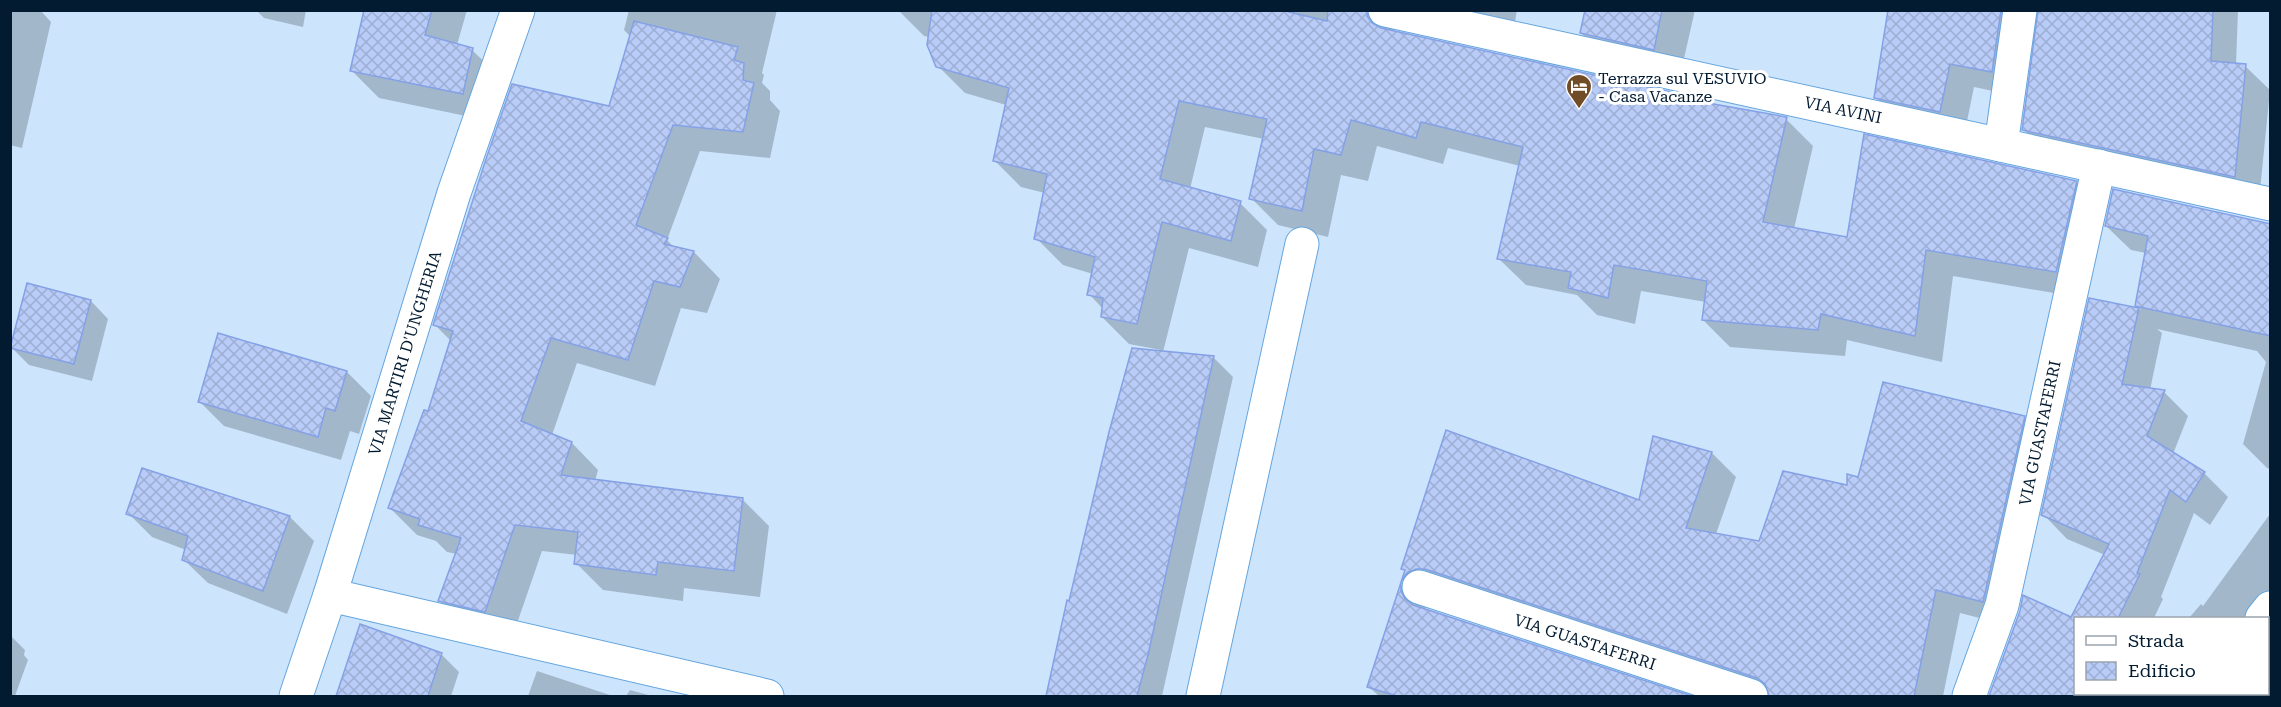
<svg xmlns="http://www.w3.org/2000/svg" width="2281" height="707" font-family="'Roboto Serif',serif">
  <defs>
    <pattern id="building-cross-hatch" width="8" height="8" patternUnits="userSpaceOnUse" patternTransform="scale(1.5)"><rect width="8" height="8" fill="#b9cbf7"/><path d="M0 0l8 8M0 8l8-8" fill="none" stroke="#9daed4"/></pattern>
  </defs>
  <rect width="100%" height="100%" fill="#cce5fd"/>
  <g fill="#0003">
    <polygon points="10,10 40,10 51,22 22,148 10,145"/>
    <polygon points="256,10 306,10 303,27 264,18"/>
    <polygon points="366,10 467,10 457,45 472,50 500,77 490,121 379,98 351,70"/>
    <polygon points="629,10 777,10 762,73 764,75 762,83 770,91 770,100 780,111 770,158 700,151 667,240 676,249 694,252 720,279 707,313 681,308 655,386 577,363 552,435 572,443 598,470 595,481 742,499 769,526 760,597 684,588 683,601 603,590 576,563 577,555 542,551 512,638 467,627 440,600 457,554 447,552 436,541 417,535 390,508 429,413 452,342 435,325 610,108 631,37 624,30"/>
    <polygon points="898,10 1517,10 1512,39 1398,24 1393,33 1708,101 1712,106 1786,119 1813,146 1794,229 1848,238 2076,182 2103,209 2083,298 1953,276 1942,362 1847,340 1845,356 1730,347 1703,320 1706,302 1641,291 1635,324 1597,315 1577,295 1526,285 1499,259 1520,166 1448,148 1443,164 1377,146 1368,181 1341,175 1328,237 1278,225 1251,198 1264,139 1205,127 1190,189 1240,203 1267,230 1258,267 1189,248 1163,352 1213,357 1233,377 1162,696 1048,696 1068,602 1070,603 1161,350 1129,344 1102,317 1103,309 1089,294 1093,274 1063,265 1036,238 1045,193 1021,187 994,160 1006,105 965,93 938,66 929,37 924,36"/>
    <polygon points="1587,10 1695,10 1680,76 1608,60 1581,33"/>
    <polygon points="1890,10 2238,10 2236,65 2245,66 2270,90 2259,201 2048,155 2024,130 2040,15 2030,23 2017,96 1974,87 1964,136 1901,122 1876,98"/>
    <polygon points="2106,226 2270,226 2270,469 2267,468 2243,444 2266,362 2257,351 2157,329 2162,333 2150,390 2164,392 2188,416 2173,454 2204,473 2228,497 2210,525 2194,513 2161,597 2163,599 2154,618 2076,618 2076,694 2117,694 2115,696 1990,696 2021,612 2072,619 2105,555 2067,539 2043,514 2090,299 2141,310 2137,306 2146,253 2131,250"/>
    <polygon points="91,301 108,319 92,381 29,365 11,347"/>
    <polygon points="347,372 371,396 359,434 350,431 341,460 224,426 200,402"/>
    <polygon points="2024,417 2048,441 2007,625 1960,613 1943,696 1766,696 1431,596 1424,610 1688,696 1379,696 1369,687 1406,572 1403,569 1640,502 1712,453 1736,477 1716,534 1760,542 1859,478"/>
    <polygon points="128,513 290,517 314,541 287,614 208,583 183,559 186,550 152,537"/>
    <polygon points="2270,514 2270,621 2268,618 2189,618 2201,604 2203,606"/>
    <polygon points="361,626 441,654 459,672 451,696 337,696"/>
    <polygon points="10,635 25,650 24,655 28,660 15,696 10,696"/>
    <polygon points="537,671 613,696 528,696"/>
    <polygon points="630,690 652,696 626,696"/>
    <polygon points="2140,694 2260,694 2262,696 2140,696"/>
  </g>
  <g fill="url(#building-cross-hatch)" stroke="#85a1e6" stroke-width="1.5">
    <polygon points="364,10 432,10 425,35 473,48 463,94 350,71"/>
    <polygon points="932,10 1281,10 1327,21 1328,10 1367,10 1367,16 1372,23 1381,28 1708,100 1708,103 1787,117 1763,222 1847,237 1864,134 2077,181 2056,272 1926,250 1915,336 1821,314 1818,330 1702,320 1707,281 1614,265 1608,298 1568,288 1571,272 1497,259 1523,147 1421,122 1416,138 1351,120 1341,155 1314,149 1302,211 1249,199 1267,119 1179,101 1160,179 1241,201 1231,241 1162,222 1137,324 1101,317 1103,298 1087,295 1095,257 1034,239 1047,174 993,161 1009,88 936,67 927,45"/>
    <polygon points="1585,10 1662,10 1654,50 1580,33"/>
    <polygon points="1888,10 2001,10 1992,72 1950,64 1940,112 1874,98"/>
    <polygon points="2038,10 2213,10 2211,61 2246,64 2235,177 2022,130"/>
    <polygon points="634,21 738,47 734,60 744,63 743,80 754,83 743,132 673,125 636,225 668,238 664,244 694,251 680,287 654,281 628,360 551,338 521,421 572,442 561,475 743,498 734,571 658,562 656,575 574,564 578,532 515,525 485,612 438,601 461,538 418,525 420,519 388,508 424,410 428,411 453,331 433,325 485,162 512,84 609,106"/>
    <polygon points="2113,189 2271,224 2271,336 2135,306 2148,236 2105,226"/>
    <polygon points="27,283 91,300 74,364 10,348"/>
    <polygon points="2089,298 2139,308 2122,384 2165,390 2147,436 2205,472 2186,502 2170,490 2137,573 2140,574 2118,618 2074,618 2076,696 1989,696 2020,611 2023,595 2071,617 2109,544 2041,515"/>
    <polygon points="218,333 347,371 335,411 326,408 318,437 198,402"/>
    <polygon points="1132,348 1214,356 1148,655 1137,696 1046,696 1067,600 1069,601 1109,432"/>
    <polygon points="1883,382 2025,416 1983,602 1936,590 1914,696 1769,696 1765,684 1757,678 1425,569 1416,569 1407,573 1401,582 1401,591 1405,599 1413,605 1692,696 1397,696 1367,687 1405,570 1401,569 1446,430 1639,500 1653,436 1712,452 1686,528 1759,541 1783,471 1847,485 1847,474 1858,477"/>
    <polygon points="142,468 290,516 263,591 182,560 188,536 126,514"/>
    <polygon points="360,624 442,653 428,696 336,696"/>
  </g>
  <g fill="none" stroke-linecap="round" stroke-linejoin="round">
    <defs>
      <g id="minor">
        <polyline points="1385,10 2270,204"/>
        <polyline points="2001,145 2020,10"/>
        <polyline points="1419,587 1751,696"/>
        <polyline points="330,595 767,696"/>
        <polyline points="2262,618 2270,608"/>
        <polyline points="296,696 330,595 454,193 518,10"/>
        <polyline points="1203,696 1302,244"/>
        <polyline points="1969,696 2002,605 2099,166"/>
        <polyline points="2118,696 2120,694"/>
      </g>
    </defs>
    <use href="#minor" stroke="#65a5de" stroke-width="35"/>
    <use href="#minor" stroke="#fff" stroke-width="33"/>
  </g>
  <defs>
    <symbol id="hotel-pin" viewBox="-11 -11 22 30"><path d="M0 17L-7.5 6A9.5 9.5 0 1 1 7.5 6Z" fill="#704d26" stroke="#fff"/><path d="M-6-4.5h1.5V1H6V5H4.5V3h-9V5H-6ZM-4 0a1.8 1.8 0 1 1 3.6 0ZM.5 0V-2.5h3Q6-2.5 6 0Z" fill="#fff"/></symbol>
  </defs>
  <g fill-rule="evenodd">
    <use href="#hotel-pin" x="1564" y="72" width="30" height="40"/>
  </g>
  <g text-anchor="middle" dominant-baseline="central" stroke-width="6" stroke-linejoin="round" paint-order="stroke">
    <g font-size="16" fill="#021b31" stroke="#fff" text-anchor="start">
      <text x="1598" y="78">Terrazza sul VESUVIO<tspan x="1598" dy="18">- Casa Vacanze</tspan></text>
    </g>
    <g font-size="16" fill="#021b31" stroke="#fff">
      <text transform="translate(1843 110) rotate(12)">VIA AVINI</text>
      <text transform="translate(405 353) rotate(-73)">VIA MARTIRI D'UNGHERIA</text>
      <text transform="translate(2040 433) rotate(-78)">VIA GUASTAFERRI</text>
      <text transform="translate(1585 642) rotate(18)">VIA GUASTAFERRI</text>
    </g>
  </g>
  <rect width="2281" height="707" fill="none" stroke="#021b31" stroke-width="24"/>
  <rect x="2074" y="617" width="195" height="78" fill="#ffffff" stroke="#9aa4ad" stroke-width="1.5"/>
  <rect x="2086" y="636" width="30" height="9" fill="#ffffff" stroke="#9aa4ad" stroke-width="1.5"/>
  <text x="2128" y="647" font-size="18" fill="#021b31">Strada</text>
  <rect x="2086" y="662" width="30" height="18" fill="url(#building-cross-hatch)" stroke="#9aa4ad" stroke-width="1.5"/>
  <text x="2128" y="677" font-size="18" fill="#021b31">Edificio</text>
</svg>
